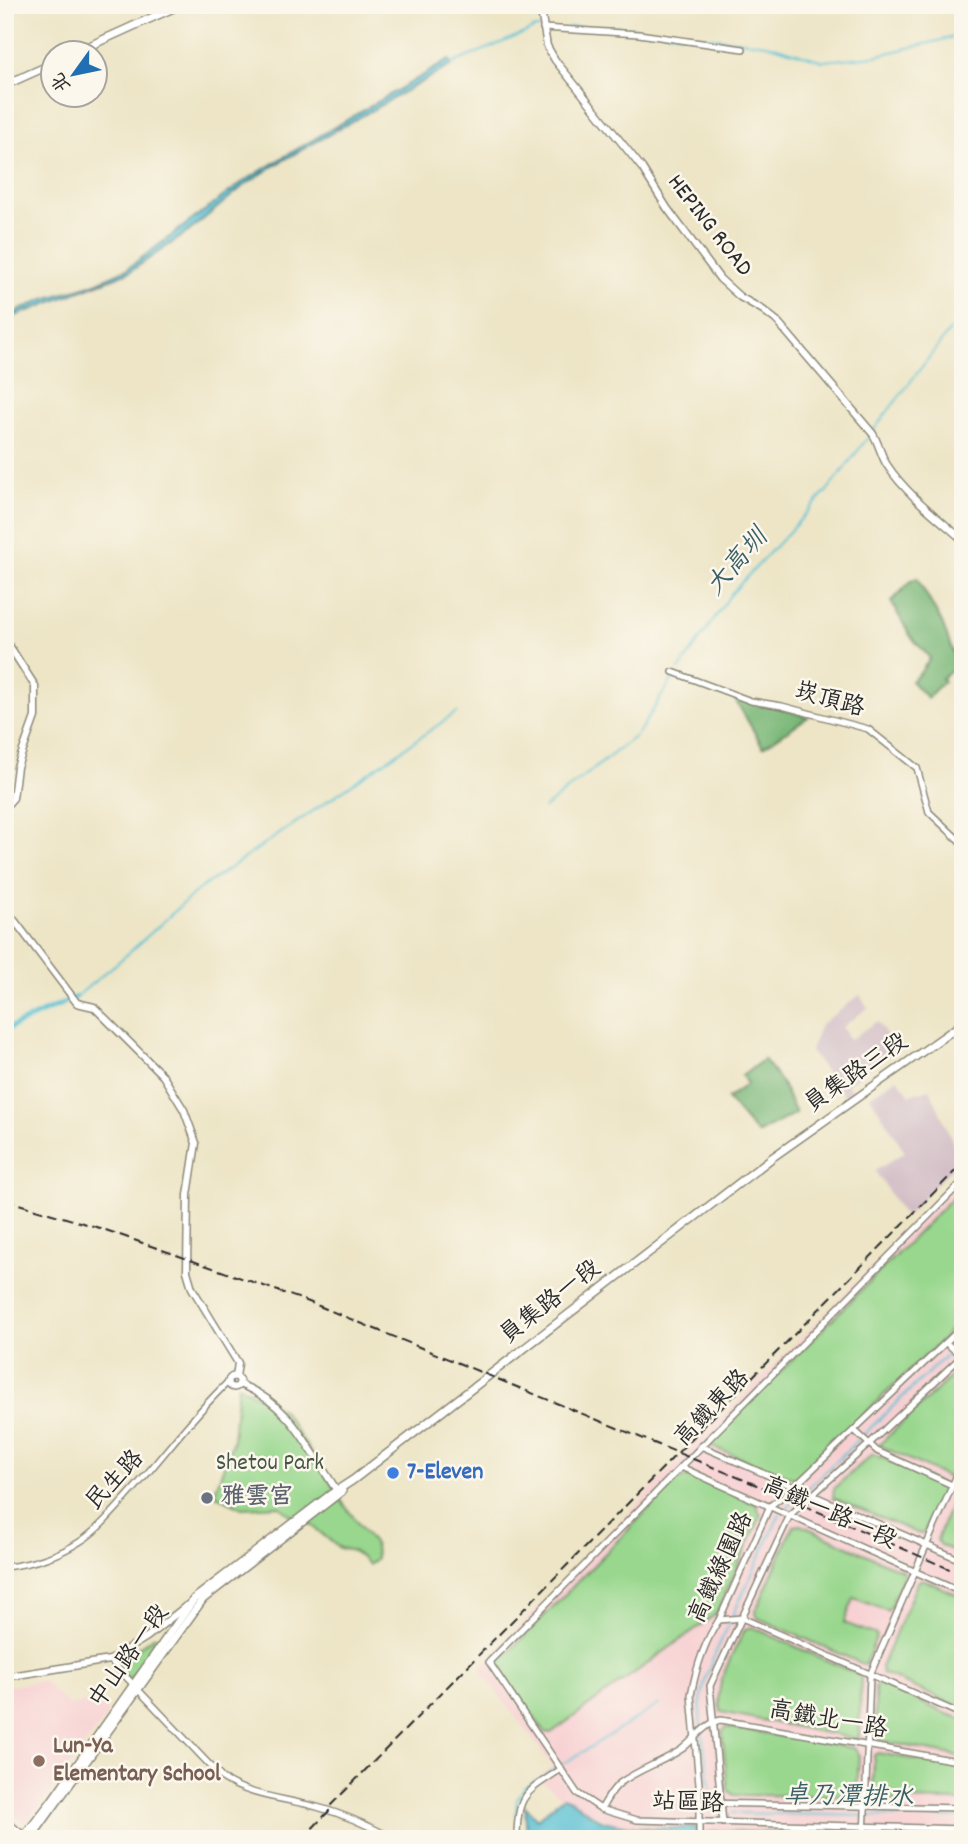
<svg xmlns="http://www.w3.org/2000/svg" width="968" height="1844" font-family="Dekko,'LXGW WenKai TC',sans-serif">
  <rect width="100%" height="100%" fill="#fbf7ec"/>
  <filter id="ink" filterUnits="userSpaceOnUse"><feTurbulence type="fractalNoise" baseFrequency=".0143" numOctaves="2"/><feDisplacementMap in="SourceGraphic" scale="14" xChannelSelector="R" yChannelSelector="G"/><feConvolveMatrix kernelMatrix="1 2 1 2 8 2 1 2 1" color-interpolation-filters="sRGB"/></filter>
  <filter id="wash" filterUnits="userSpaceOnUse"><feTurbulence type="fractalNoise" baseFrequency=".00686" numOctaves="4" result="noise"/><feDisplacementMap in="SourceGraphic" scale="28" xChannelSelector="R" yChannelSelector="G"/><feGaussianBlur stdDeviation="1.57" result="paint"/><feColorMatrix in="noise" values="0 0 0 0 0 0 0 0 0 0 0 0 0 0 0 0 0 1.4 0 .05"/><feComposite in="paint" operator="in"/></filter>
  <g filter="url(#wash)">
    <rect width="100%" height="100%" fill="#ede5c6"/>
    <g fill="#f7cfd2">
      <polygon points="963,1175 963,1839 689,1839 688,1830 627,1828 570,1804 538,1778 553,1766 479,1669 689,1450"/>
      <polygon points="43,1681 68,1705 101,1701 109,1713 26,1824 5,1808 5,1687"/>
    </g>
    <g fill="#d2bdc6">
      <polygon points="860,995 868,1008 842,1027 850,1040 877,1021 896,1049 847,1084 854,1093 846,1098 810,1051 820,1025"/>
      <polygon points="897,1078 910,1095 930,1089 960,1159 905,1217 875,1171 905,1152 870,1096"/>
    </g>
    <g fill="#98d78d" stroke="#62815c" stroke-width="2">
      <polygon points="955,1195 963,1198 963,1314 942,1340 796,1479 712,1447 709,1444"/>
      <polygon points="963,1365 963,1445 948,1478 883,1447 880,1444"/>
      <polygon points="238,1385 283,1411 336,1491 297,1520 279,1506 243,1508 214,1494 233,1440"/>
      <polygon points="873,1454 941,1484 943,1490 924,1533 919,1534 833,1498 834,1488"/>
      <path d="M689 1476 756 1504 761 1516 716 1614 551 1733 545 1732C535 1718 500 1677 499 1662L676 1481Z"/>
      <polygon points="963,1495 963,1555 940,1545 937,1540 953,1497"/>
      <polygon points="340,1499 375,1546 376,1558 369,1565 353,1551 339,1548 309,1523"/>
      <polygon points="801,1525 903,1571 904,1575 888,1611 854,1598 844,1623 877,1635 865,1665 758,1618 755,1613 793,1526"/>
      <polygon points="922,1579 963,1597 963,1709 882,1673 881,1667 917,1583"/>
      <path d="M752 1627 861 1676 859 1737 856 1739 721 1712C712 1685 734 1653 745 1629Z"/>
      <polygon points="155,1636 160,1639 129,1680 114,1664"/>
      <polygon points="881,1683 944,1713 963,1719 963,1757 876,1740 875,1686"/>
      <polygon points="726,1727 854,1748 859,1754 857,1792 855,1796 734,1795 728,1790 722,1732"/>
      <polygon points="878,1753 963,1768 963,1801 877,1800 873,1796 874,1755"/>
      <polygon points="713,1831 857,1834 861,1839 703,1839 706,1834"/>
    </g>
    <g fill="#7ab878" stroke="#527252" stroke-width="2">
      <polygon points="917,578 942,623 958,666 941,679 944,681 927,698 911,681 920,673 930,658 911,637 891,602 912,580"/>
      <polygon points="738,699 777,707 808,717 763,747 736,701"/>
      <polygon points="764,1059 782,1084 796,1113 757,1134 727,1099 747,1084 742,1076"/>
    </g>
    <g fill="#57c0d3" stroke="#41767f" stroke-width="2">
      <polygon points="449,60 452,65 275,165 242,187 188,232 129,272 5,320 5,317 42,300 91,285 127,269 240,184 275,162"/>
      <path d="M563 1797C578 1801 587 1815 601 1820 632 1830 664 1829 696 1827V1839H527L525 1806 537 1819Z"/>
    </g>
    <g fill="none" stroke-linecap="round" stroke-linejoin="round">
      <g stroke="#57c0d3" stroke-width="2">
        <polyline points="568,27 614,26 767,44 823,61 875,56 963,35"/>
        <polyline points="449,65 536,28 541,28"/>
        <polyline points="957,322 963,314"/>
        <polyline points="679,670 731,594 827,491 950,330"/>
        <polyline points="544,808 637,735 675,675"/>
        <polyline points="76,997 130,952 198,890 457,712"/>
        <polyline points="807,1489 963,1339"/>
        <polyline points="784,1510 803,1493"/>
        <polyline points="732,1617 780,1514"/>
        <path d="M701 1729C696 1689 713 1658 730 1622"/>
        <polyline points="702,1734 711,1793"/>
        <polyline points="733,1813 963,1818"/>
        <polyline points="516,1814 517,1799 524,1788 660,1704"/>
      </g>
      <polyline stroke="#57c0d3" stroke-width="5" points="5,1030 76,997"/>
    </g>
  </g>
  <g filter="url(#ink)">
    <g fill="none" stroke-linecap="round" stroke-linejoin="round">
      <defs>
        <g id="minor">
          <polyline points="543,28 639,34 743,49"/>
          <polyline points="673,672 751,701 782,706 868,729 917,768 929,812 963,844"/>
          <polyline points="963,1181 489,1662 577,1793 601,1809 637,1820 963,1829"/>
          <polyline points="946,1343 963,1357"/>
          <polyline points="854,1430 877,1451 963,1490"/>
          <polyline points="701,1446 963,1561"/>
          <polyline points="681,1467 963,1593"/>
          <path d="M5 1567C32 1564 58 1556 81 1541 98 1530 111 1514 124 1500 160 1461 190 1418 228 1382"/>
          <polyline points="719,1620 742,1618 963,1715"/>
          <path d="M110 1660 222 1778C251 1797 284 1798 317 1807 343 1814 370 1826 394 1839"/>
          <polyline points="700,1803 963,1808"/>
          <path d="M601 1809C607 1800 611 1790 620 1783 639 1769 663 1762 682 1749 695 1739 705 1723 721 1720L963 1762"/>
          <polyline points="5,1820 26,1837"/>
          <polyline points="723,1823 710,1686 790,1515 868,1445 963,1355"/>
          <path d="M517 1839C517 1793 526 1793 561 1769"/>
          <path d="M699 1839V1784L691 1695C696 1669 704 1642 719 1620L770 1506 793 1488 963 1326"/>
          <polyline points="864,1839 870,1675 963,1461"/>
        </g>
        <g id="tertiary">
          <path d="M540 5 547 46 555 60 642 168 667 208 720 279 740 297 763 310 777 321 873 434C879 444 881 456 887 465 906 494 937 517 963 540"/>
          <polyline points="5,639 35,686 35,717 17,767 13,798 5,807"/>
          <polyline points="5,908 77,1003 94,1007 163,1076 184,1110 196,1143 188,1195 187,1271 192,1288 238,1363 236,1377"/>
          <circle cx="234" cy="1382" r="5.5"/>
          <path d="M239 1384C293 1405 308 1449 338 1492"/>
          <polyline points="5,1677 110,1660 147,1637 186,1606"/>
        </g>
        <g id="secondary">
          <polyline points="76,52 180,5"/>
          <polyline points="5,85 52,64"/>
          <polyline points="22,1839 51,1802 194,1599 330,1495 353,1480 773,1157 963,1023"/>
          <polyline points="30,1839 203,1599 342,1491"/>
        </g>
      </defs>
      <use href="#minor" stroke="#8c8878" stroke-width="8"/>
      <use href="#tertiary" stroke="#8c8878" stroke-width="9"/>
      <use href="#secondary" stroke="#8c8878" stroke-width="10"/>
      <use href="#minor" stroke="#fff" stroke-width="5"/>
      <use href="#tertiary" stroke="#fff" stroke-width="6"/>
      <use href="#secondary" stroke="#fff" stroke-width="7"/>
      <g stroke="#2b2b2b" stroke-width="2" stroke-dasharray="10 5" stroke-linecap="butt">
        <polyline points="5,1200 103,1229 309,1302 764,1488 963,1575"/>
        <polyline points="302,1839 329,1811 329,1807 963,1163"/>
      </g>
    </g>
  </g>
  <circle fill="#3f7fe0" stroke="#fbf7ec" stroke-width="2.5" cx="393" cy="1473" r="7"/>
  <circle fill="#6b7280" stroke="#fbf7ec" stroke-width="2.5" cx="207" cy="1498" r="7"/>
  <circle fill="#8d6e63" stroke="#fbf7ec" stroke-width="2.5" cx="39" cy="1761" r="7"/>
  <g text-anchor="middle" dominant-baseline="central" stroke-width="5" stroke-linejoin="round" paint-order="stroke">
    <g font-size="24" fill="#2b2b2b" stroke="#fbf7ec">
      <text transform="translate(709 226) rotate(52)">HEPING ROAD</text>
      <text transform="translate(829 701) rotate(15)">崁頂路</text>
      <text transform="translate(857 1074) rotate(-35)">員集路三段</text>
      <text transform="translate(551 1303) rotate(-38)">員集路一段</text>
      <text transform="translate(713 1409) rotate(-46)">高鐵東路</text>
      <text transform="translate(116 1481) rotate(-47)">民生路</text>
      <text transform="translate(829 1514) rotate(24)">高鐵一路一段</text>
      <text transform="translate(722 1568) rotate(-65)">高鐵綠園路</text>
      <text transform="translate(130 1657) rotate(-55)">中山路一段</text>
      <text transform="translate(828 1721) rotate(10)">高鐵北一路</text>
      <text transform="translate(688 1804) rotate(2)">站區路</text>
    </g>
    <g font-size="24" fill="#465644" stroke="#fbf7ec">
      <text x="270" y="1464">Shetou Park</text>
    </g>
    <g font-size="24" font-weight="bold" fill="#366cbe" stroke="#fbf7ec" text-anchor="start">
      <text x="407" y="1473">7-Eleven</text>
    </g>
    <g font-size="24" font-weight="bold" fill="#5b616d" stroke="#fbf7ec" text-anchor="start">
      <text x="221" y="1498">雅雲宮</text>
    </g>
    <g font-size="24" font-weight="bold" fill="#785e54" stroke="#fbf7ec" text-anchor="start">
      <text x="53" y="1747">Lun-Ya<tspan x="53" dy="28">Elementary School</tspan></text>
    </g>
    <g font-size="26" font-style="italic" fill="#3a5f66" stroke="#fbf7ec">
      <text transform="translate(738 563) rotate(-49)">大高圳</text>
      <text transform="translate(848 1798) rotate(1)">卓乃潭排水</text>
    </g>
  </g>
  <rect width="968" height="1844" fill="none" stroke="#fbf7ec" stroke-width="28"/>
  <g transform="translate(74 74) rotate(237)"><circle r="33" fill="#fbf7ec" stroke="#a8a59f" stroke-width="2"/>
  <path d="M0-5L12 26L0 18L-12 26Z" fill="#1f6fb2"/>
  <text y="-10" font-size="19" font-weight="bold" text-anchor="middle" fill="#2b2b2b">北</text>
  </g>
</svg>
